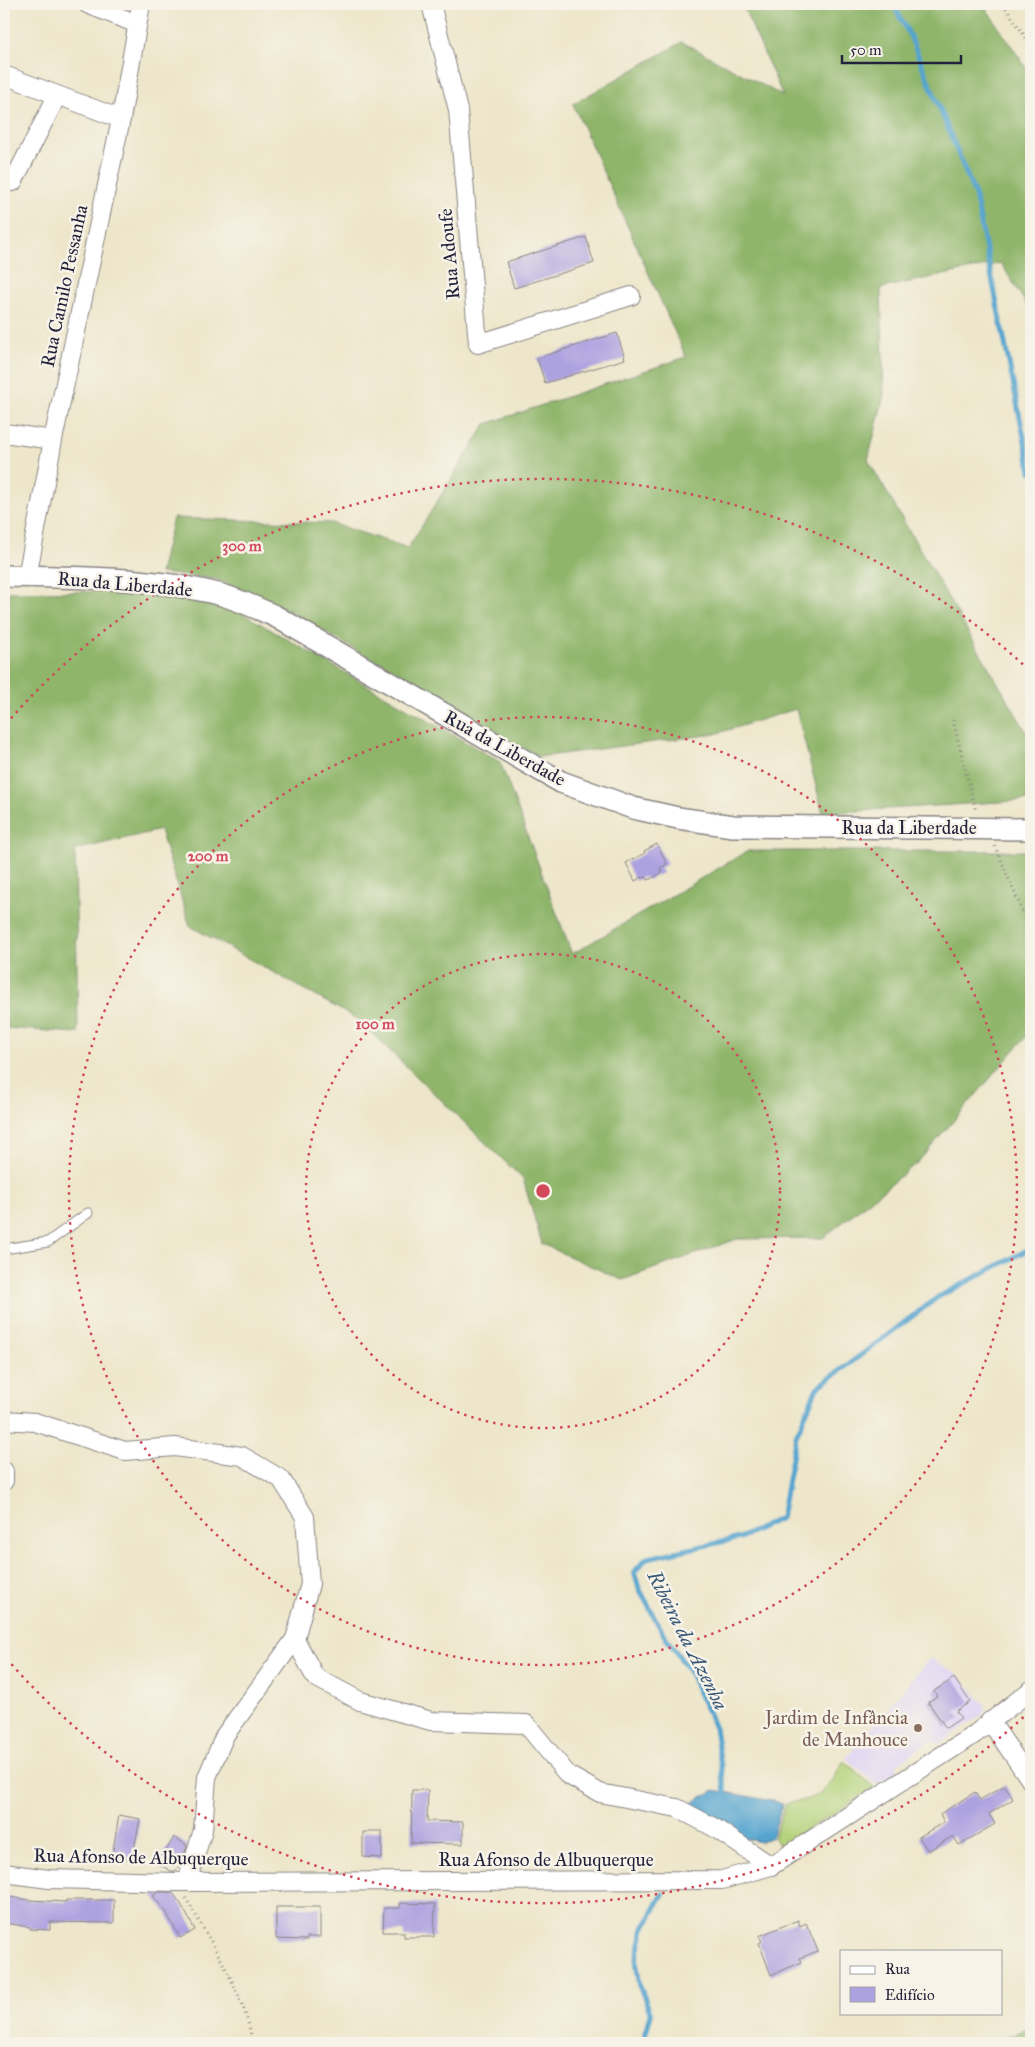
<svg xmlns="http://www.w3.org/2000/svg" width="1035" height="2047" font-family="'IM FELL Great Primer',serif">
  <rect width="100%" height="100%" fill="#f7f3e8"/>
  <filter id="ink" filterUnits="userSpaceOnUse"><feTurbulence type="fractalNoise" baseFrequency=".02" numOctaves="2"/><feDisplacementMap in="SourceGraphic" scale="10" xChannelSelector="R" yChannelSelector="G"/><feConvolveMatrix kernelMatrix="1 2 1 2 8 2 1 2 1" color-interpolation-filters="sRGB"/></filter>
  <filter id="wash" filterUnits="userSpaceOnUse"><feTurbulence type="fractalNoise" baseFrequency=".0096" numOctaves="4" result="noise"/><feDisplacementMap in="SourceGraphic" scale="20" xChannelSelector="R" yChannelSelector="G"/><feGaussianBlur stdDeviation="1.12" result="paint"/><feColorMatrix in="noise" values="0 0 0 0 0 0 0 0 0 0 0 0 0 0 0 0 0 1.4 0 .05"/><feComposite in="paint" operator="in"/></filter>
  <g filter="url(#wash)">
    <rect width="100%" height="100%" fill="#ede6ca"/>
    <polygon fill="#e0d4f4" points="930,1658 961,1677 985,1705 984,1712 982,1715 939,1744 932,1740 897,1764 897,1772 877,1785 846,1758"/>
    <path fill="#b4d37b" stroke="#6b7a5b" d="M844 1761 875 1788 780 1846 774 1837 786 1803C804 1801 820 1798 832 1781 836 1775 839 1767 844 1761Z"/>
    <g fill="#8fb56b" stroke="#586c53">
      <polygon points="742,4 983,4 1031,75 1031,306 1028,307 1001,263 881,288 884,396 868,460 1031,740 1031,800 823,813 796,709 715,734 539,757 291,612 216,579 160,573 173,518 331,523 408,548 486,424 686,357 573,104 682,42 783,96"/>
      <polygon points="157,591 233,608 500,762 572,954 748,851 1031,851 1031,1031 918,1162 823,1238 737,1239 622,1280 542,1244 523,1179 357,1019 190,926 160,830 75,850 78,1033 4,1028 4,592"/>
      <polygon points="1031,2028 1031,2043 986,2043"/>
    </g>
    <polygon fill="#55a4cf" stroke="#3c6385" points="714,1790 783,1803 772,1837 760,1842 743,1838 690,1804"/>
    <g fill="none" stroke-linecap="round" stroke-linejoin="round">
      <g stroke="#55a4cf" stroke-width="5">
        <polyline points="893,4 911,38 975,195 1031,472"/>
        <polyline points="723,1795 725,1791 715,1728 688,1669 664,1635 639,1588 634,1572 647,1558 740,1538 781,1518 796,1436 817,1388 938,1297 1031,1248"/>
        <polyline points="643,2043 651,2014 640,1987 636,1960 644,1928 663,1894"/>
      </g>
    </g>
    <g id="blocks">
      <g fill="#ada2e0">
        <polygon points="586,237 594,263 514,288 506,262"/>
        <polygon points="617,333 625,359 545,383 537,358"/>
        <polygon points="657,844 667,864 660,868 662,873 648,880 646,877 643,878 642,877 635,881 626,863 645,853 644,851"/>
        <polygon points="954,1678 970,1702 956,1711 961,1718 946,1728 928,1702 937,1696 934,1691"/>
        <polygon points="1005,1785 1013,1799 989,1814 995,1824 959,1845 953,1836 928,1851 919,1837 944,1822 940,1814 975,1792 980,1800"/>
        <polygon points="412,1790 428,1790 427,1821 463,1822 463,1844 411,1843"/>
        <polygon points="119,1815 140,1819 132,1860 112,1856"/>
        <polygon points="368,1831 382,1831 382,1858 363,1857 363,1832 368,1832"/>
        <polygon points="174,1837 187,1845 183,1859 176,1871 171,1871 158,1864"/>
        <polygon points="158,1892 172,1892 181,1904 195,1930 180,1938 166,1912 153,1896"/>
        <polygon points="4,1896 29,1900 66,1902 66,1900 114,1900 114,1923 50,1922 50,1930 30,1929 30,1927 4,1923"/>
        <polygon points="400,1903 435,1904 434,1937 404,1937 404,1932 383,1932 384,1908 400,1908"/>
        <polygon points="276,1907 320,1907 320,1937 307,1937 307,1940 276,1939"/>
        <polygon points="798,1920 800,1926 806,1923 818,1951 800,1958 802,1962 771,1975 759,1943 762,1941 759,1936"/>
      </g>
    </g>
  </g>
  <g filter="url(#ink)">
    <use href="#blocks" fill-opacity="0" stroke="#888482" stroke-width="1"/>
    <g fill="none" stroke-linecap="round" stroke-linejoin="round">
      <defs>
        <polyline id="service" points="4,1249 48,1242 88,1213"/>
        <g id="minor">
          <polyline points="87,4 137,24"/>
          <polyline points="431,4 458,110 478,344 631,296"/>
          <polyline points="4,75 121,119"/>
          <polyline points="13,182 57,96"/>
          <polyline points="4,433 53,440"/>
          <polyline points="27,577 53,440 121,119 141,4"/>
          <polyline points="4,1420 35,1422 125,1451 175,1447 242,1456 281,1479 305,1517 310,1584 295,1639 225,1735 207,1777 203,1830 187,1882"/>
          <polyline points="4,1471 4,1481"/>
          <polyline points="295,1639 315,1677 360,1701 431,1721 526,1724 568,1775 600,1793 677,1808 715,1828 771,1866"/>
          <polyline points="990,1721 1031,1781"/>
          <polyline points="4,1873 49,1879 177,1882 722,1880 771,1866 975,1734 1031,1690"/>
        </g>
        <path id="tertiary" d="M4 576C72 577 152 577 218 594 238 599 256 608 275 616L561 782 633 808 678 818 733 826 1031 829"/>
      </defs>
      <use href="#service" stroke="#888482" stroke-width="11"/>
      <use href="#minor" stroke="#888482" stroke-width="20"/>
      <use href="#tertiary" stroke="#888482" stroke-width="24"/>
      <g stroke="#888482" stroke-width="3" stroke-dasharray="1 4" stroke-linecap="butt">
        <polyline points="1003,4 1031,45"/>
        <polyline points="953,720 976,812"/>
        <polyline points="995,846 1031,932"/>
        <path d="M186 1898C209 1940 247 1996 252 2043"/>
      </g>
      <use href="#service" stroke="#fff" stroke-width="9"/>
      <use href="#minor" stroke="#fff" stroke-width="18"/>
      <use href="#tertiary" stroke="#fff" stroke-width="21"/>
    </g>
  </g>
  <g fill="none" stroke="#d1495b" stroke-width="2.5" stroke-dasharray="2.5 5">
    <circle cx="543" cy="1191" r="237"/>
    <circle cx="543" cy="1191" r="474"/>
    <path d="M1029 1712A712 712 0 0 1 6 1658M6 724A712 712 0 0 1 1029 670"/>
  </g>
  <circle fill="#8d6e63" stroke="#f7f3e8" stroke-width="2" cx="918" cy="1728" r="5"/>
  <g text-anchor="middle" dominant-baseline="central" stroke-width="5" stroke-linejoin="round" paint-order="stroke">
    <g font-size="19" fill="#22223b" stroke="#f7f3e8">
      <text transform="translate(449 254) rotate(-95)">Rua Adoufe</text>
      <text transform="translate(64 286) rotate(-78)">Rua Camilo Pessanha</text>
      <text transform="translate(125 584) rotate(5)">Rua da Liberdade</text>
      <text transform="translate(505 748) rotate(29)">Rua da Liberdade</text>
      <text x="909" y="827">Rua da Liberdade</text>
      <text transform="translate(141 1857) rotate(1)">Rua Afonso de Albuquerque</text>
      <text x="546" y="1859">Rua Afonso de Albuquerque</text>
    </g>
    <g font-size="19" fill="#785e54" stroke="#f7f3e8" text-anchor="end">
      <text x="908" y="1717">Jardim de Infância<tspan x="908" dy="22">de Manhouce</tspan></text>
    </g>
    <g font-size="20" font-style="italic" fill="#365676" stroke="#f7f3e8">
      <text transform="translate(688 1640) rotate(63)">Ribeira da Azenha</text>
    </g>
  </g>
  <circle cx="543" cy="1191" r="8" fill="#d1495b" stroke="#f7f3e8" stroke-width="2.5"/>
  <g font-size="15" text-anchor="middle" font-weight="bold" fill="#d1495b" stroke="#f7f3e8" stroke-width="5" stroke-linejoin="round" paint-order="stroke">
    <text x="242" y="551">300 m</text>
    <text x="208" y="861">200 m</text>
    <text x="375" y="1029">100 m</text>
  </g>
  <rect width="1035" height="2047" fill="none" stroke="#f7f3e8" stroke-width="20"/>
  <rect x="840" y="1950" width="162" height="65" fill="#f7f3e8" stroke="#a29fa3"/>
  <rect x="850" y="1966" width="25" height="8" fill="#ffffff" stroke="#a29fa3"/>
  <text x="885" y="1974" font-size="15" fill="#22223b">Rua</text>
  <rect x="850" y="1987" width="25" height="15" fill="#ada2e0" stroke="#a29fa3"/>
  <text x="885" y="2000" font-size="15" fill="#22223b">Edifício</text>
  <path d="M842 55v8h119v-8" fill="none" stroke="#22223b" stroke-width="2.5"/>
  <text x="850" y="55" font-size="15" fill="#22223b" stroke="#f7f3e8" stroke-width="4" paint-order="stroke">50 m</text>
</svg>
